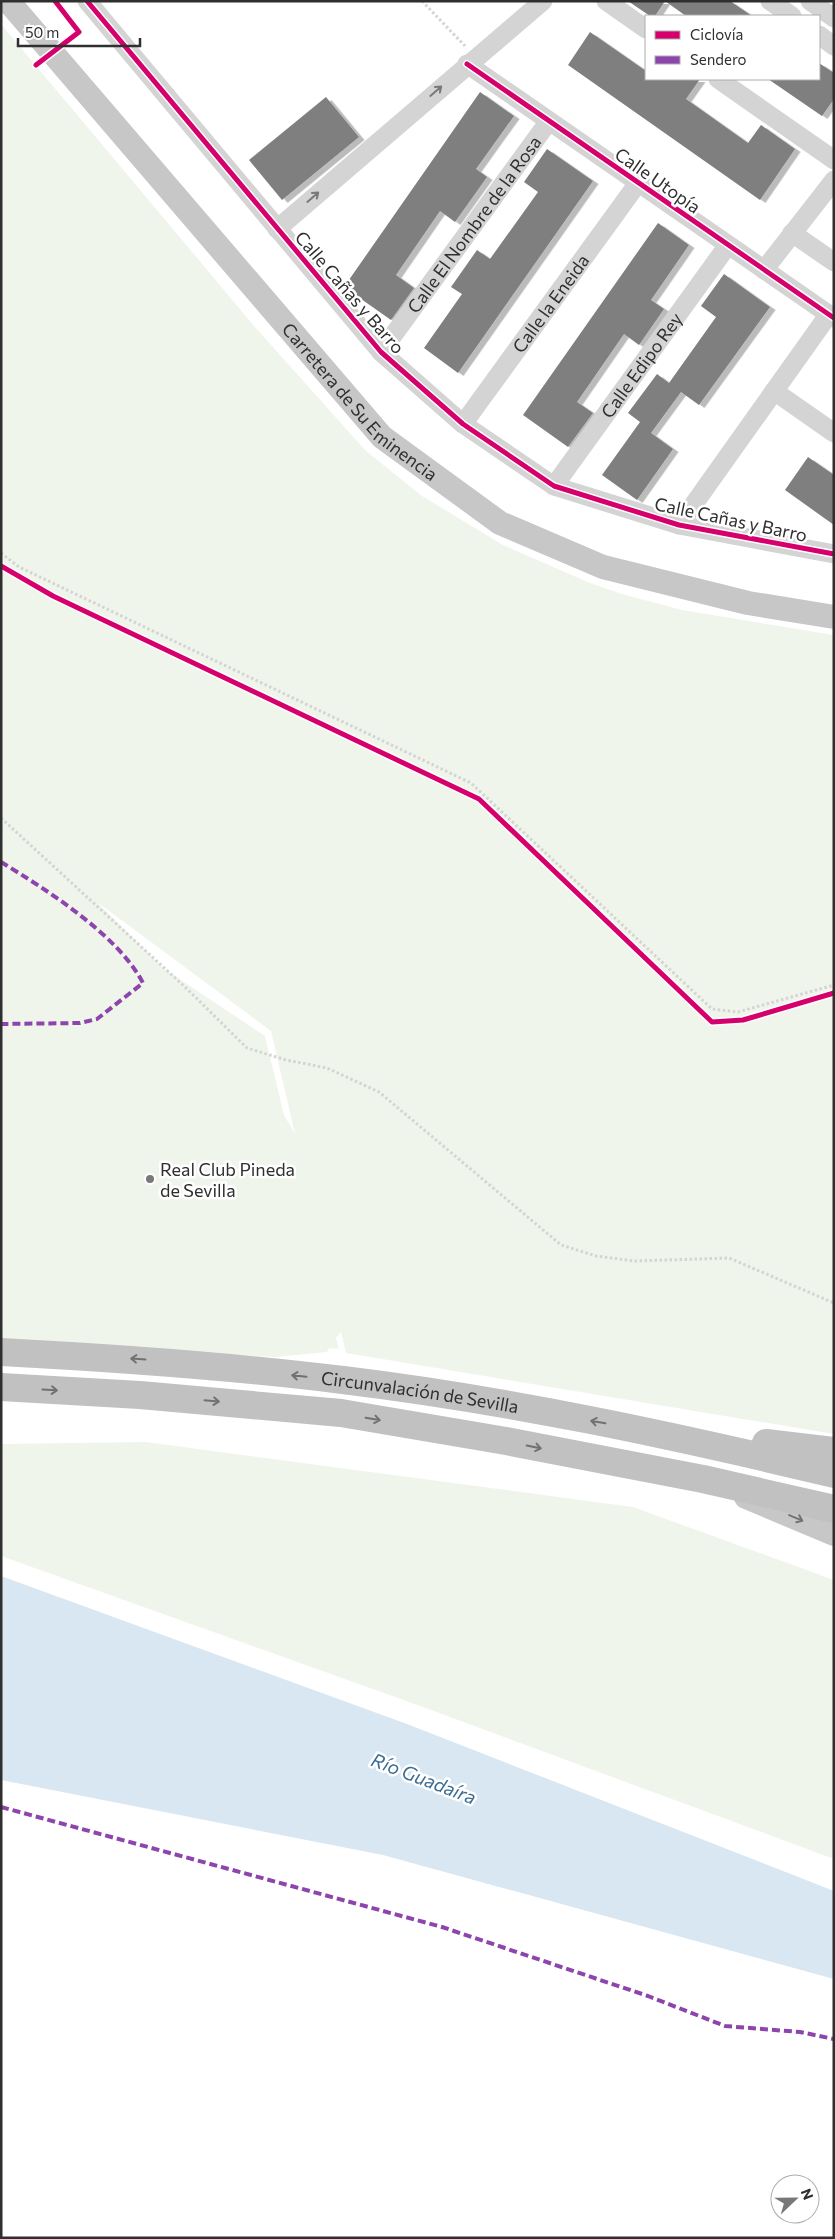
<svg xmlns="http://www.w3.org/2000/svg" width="835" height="2239" font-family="Commissioner,sans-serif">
  <defs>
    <filter id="shadow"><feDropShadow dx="5.5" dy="3" stdDeviation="0" flood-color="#0004"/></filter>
  </defs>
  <rect width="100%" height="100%" fill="#fff"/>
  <g fill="#f0f5ec" fill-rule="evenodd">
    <path d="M1 24 255 327 365 450 422 496 503 545 590 583 622 594 682 610 834 635V1434L346 1353 341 1332 336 1338 339 1349 329 1348 327 1352 275 1357 1 1343ZM97 902 271 1031 295 1134 284 1115 265 1036 163 968Z"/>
    <polygon points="146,1442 633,1507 834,1580 834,1859 423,1707 1,1556 1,1444"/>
  </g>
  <polygon fill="#d8e7f2" points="1,1576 407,1724 834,1891 834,1979 383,1855 1,1780"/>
  <g fill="#7f7f7f" filter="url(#shadow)">
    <polygon points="628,1 730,1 752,16 686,16 665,1 655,16 650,16"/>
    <polygon points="590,32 646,71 646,79 700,79 686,99 748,143 761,125 795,149 760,200 568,65"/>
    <polygon points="819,63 834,73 834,99 822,116 768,79 819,79"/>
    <polygon points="480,92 514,116 476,169 487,177 455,222 440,211 396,275 414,288 391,320 344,287"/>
    <polygon points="326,97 359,137 282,200 249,160"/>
    <polygon points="547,149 593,181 458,373 424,348 462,294 451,287 477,250 490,259 538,192 524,182"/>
    <polygon points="658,223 689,245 651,300 664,309 639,345 624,334 577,402 593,413 568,447 523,415"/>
    <polygon points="724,274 770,307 699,405 681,392 651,433 673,449 637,500 602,475 640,422 628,413 657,374 669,383 716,317 701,306"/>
    <polygon points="808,457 834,475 834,525 785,490"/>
  </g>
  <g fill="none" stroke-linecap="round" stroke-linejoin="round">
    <g stroke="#d4d4d4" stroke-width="3" stroke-dasharray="2.5 2.5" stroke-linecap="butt">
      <polyline points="422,1 465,46"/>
      <polyline points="1,553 19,567 471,783 712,1009 738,1012 834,985"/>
      <polyline points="1,818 185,987 247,1048 286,1060 327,1068 379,1092 561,1245 596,1256 634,1261 729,1258 834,1303"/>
    </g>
    <g stroke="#d4d4d4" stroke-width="19">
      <polyline points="87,1 381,352 463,424 554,486 679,525 834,554"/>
      <polyline points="606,1 646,29"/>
      <polyline points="770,1 792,16"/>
      <polyline points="810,1 834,18"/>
      <polyline points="819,35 834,46"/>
      <polyline points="467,64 834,318"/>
      <polyline points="718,79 834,160"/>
      <polyline points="277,229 543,1"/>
      <polyline points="792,233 834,262"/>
      <polyline points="764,270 834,180"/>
      <path id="s1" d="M381 352 549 121"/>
      <polyline points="774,391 834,433"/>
      <path id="s2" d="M463 424 638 183"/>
      <path id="s3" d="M554 486 728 245"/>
      <polyline points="679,525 829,314"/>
    </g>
    <g stroke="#c7c7c7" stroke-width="24">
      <path id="s4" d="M8 1 382 437 500 523 603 567 748 603 834 617"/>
      <polyline points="746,1497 834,1534"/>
    </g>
    <g stroke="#c1c1c1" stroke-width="28">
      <path id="s5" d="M1 1352C115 1358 230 1366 343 1380 508 1400 672 1435 834 1474"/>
      <polyline points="1,1387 140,1395 341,1413 506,1441 703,1479 834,1509"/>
      <polyline points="766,1443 834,1451"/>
    </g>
    <g stroke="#8e44ad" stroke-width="4" stroke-dasharray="8 4" stroke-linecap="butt">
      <path d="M1 862C47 890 118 935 143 983L97 1019 80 1023 1 1024"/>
      <polyline points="1,1807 442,1927 648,1996 725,2026 800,2032 834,2039"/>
    </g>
    <defs>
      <g id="cycleway">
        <polyline points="87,1 381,352 463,424 554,486 679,525 834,554"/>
        <polyline points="467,64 834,318"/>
        <polyline points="36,65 79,32 55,1"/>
        <polyline points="1,566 53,596 479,799 712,1022 743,1020 834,993"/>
      </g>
    </defs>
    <use href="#cycleway" stroke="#fff" stroke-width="8"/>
    <use href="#cycleway" stroke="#d6006c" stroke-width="5"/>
  </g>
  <defs><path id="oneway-shaft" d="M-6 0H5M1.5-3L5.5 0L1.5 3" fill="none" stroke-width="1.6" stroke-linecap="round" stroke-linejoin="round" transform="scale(1.25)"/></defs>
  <g stroke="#797979">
    <use href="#oneway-shaft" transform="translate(436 91) rotate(-41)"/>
    <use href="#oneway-shaft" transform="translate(313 197) rotate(-41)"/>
  </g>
  <g stroke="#717171">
    <use href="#oneway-shaft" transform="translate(138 1359) rotate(-176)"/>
    <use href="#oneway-shaft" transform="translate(299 1376) rotate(-174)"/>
    <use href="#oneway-shaft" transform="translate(50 1390) rotate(3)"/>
    <use href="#oneway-shaft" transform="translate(212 1401) rotate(5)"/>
    <use href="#oneway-shaft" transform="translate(373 1419) rotate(10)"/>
    <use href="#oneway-shaft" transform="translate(598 1422) rotate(-170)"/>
    <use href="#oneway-shaft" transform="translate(534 1447) rotate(11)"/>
  </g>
  <use stroke="#737373" href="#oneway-shaft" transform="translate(796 1518) rotate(23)"/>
  <circle fill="#787878" stroke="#fff" stroke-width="2" cx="150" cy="1179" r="5"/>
  <g text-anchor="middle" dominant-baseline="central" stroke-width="5" stroke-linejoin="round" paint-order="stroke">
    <g font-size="18" fill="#2f2f2f" stroke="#fff">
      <text transform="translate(658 180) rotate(35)">Calle Utopía</text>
      <text stroke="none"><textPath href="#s1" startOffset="158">Calle El Nombre de la Rosa</textPath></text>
      <text transform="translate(350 292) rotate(49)">Calle Cañas y Barro</text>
      <text stroke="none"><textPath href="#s2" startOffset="149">Calle la Eneida</textPath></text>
      <text stroke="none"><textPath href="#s3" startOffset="149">Calle Edipo Rey</textPath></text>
      <text stroke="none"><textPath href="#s4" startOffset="534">Carretera de Su Eminencia</textPath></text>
      <text transform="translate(731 519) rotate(12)">Calle Cañas y Barro</text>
      <text stroke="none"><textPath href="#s5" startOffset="421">Circunvalación de Sevilla</textPath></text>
    </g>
    <g font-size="18" fill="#2f2f2f" stroke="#fff" text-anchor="start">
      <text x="160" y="1169">Real Club Pineda<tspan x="160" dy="21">de Sevilla</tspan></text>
    </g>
    <g font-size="19" font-style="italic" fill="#3b6d92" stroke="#fff">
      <text transform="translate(424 1778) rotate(21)">Río Guadaíra</text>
    </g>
  </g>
  <rect width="835" height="2239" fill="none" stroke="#2f2f2f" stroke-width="5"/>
  <rect x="645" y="15" width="175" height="65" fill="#ffffff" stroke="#acacac"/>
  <rect x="655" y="31" width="25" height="8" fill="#d6006c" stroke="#acacac"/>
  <text x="690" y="40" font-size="15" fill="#2f2f2f">Ciclovía</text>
  <rect x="655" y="56" width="25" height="8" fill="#8e44ad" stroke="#acacac"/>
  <text x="690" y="65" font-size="15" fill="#2f2f2f">Sendero</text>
  <g transform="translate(795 2199) rotate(68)"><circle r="24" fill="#ffffff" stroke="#acacac"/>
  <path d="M0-4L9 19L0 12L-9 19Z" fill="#787878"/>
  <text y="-8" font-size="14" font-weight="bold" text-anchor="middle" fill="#2f2f2f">N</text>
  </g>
  <path d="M18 38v8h122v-8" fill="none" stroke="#2f2f2f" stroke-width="2.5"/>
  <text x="25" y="38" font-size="15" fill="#2f2f2f" stroke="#ffffff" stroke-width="4" paint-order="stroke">50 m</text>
</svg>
